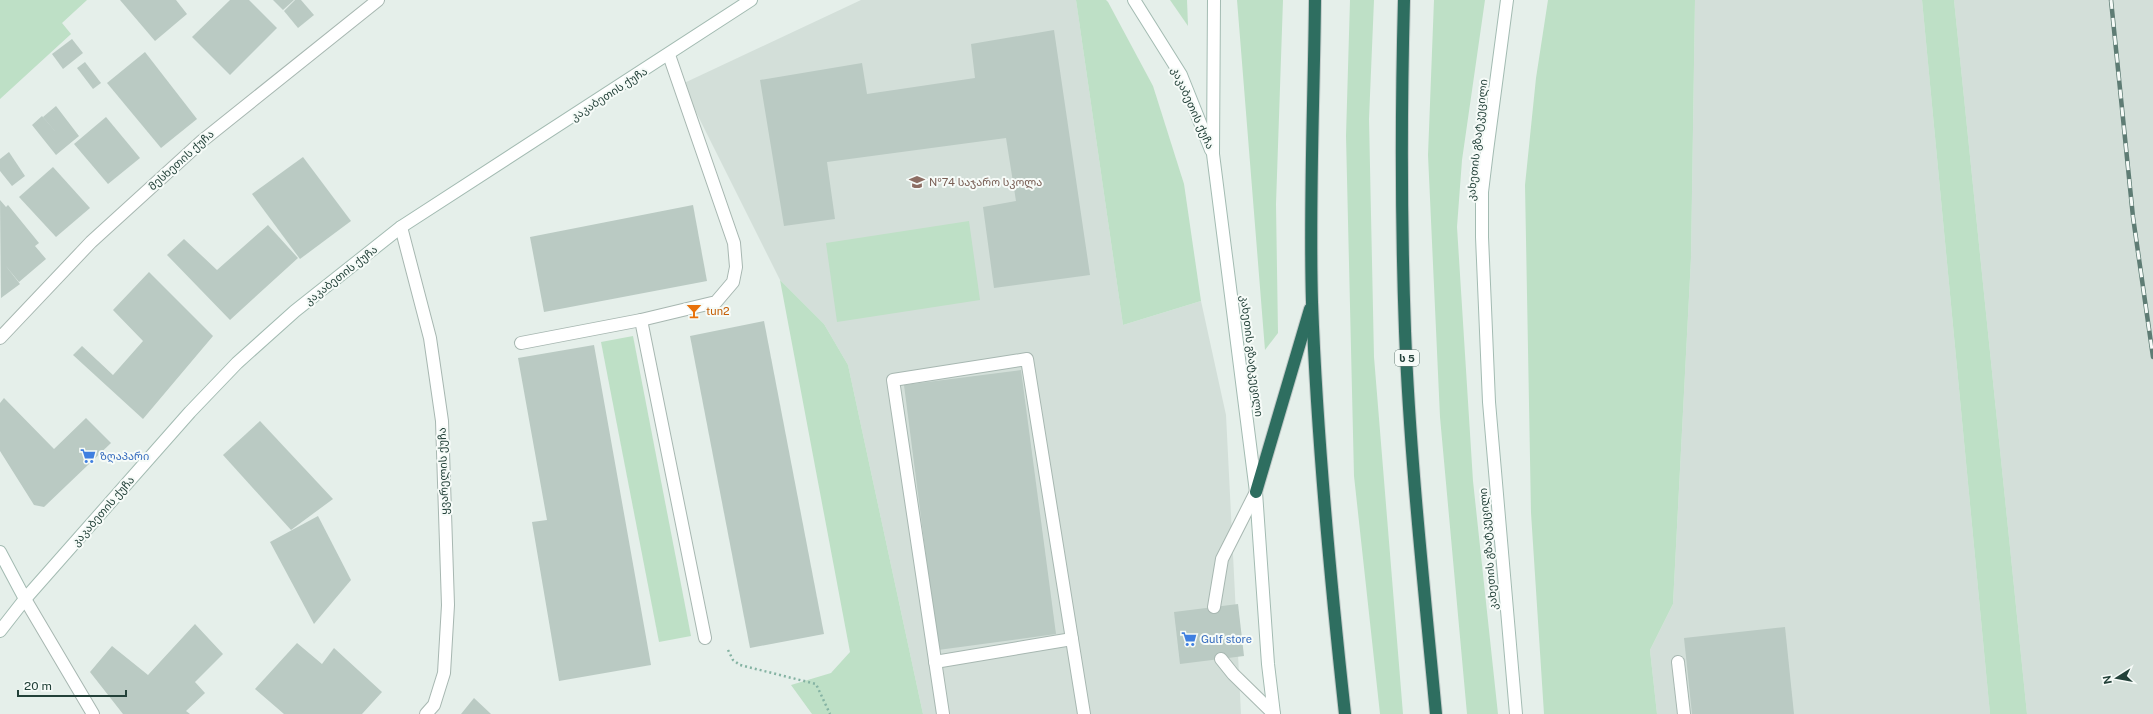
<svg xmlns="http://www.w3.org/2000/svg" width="2153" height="714" font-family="'Public Sans','Noto Sans Georgian',sans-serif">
  <rect width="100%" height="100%" fill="#e5efea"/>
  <g fill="#d3dfd9">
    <polygon points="861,0 1076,0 1123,325 1201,301 1226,415 1241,714 923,714 848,365 824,324 780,280 682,84"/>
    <polygon points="1695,0 1922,0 1990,714 1657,714 1650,650 1673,604 1691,258"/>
    <polygon points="1954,0 2153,0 2153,714 2027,714"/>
  </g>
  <g fill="#bee0c6">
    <polygon points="0,0 87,0 62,23 71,34 0,99"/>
    <polygon points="1076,0 1106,0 1108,2 1153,86 1184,184 1201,301 1123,325"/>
    <polygon points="1170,0 1187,0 1188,26"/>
    <polygon points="1237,0 1283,0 1276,204 1278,333 1265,350"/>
    <polygon points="1350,0 1374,0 1369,119 1374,357 1403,714 1380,714 1354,476 1346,136"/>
    <polygon points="1434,0 1485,0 1462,160 1457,227 1473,481 1498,714 1467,714 1440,417 1428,155"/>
    <polygon points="1548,0 1695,0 1691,258 1673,604 1650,650 1657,714 1544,714 1531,513 1525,185 1536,78"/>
    <polygon points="1922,0 1954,0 2027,714 1990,714"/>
    <polygon points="969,221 980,300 837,322 826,243"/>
    <polygon points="780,280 824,324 848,365 923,714 812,714 791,685 831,673 850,652"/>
    <polygon points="633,336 691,636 659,642 601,342"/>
  </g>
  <g fill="#bacac3">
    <polygon points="120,0 176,0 187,14 155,41"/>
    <polygon points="230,0 249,0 277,28 230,75 192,37"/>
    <polygon points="273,0 294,0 283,10"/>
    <polygon points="295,0 301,0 314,15 298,28 284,11"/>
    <polygon points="1054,30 1090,275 994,288 983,207 1016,201 1006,138 827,162 835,219 784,226 760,80 862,63 867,94 975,78 971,44"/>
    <polygon points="72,39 83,53 63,69 52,54"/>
    <polygon points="145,52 197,119 161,148 107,83"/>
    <polygon points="85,62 101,83 93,89 77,68"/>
    <polygon points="56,106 79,136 56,155 32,125 42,116 60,137 43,117"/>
    <polygon points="106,117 140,158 108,184 74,144"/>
    <polygon points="9,152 25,176 12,186 0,171 0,159"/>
    <polygon points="303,157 351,221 300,259 252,194"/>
    <polygon points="53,167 90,208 56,237 19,197"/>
    <polygon points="0,200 6,207 8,205 39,243 35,246 46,259 19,282 5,265 20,284 1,298"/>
    <polygon points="693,205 707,281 544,312 530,237"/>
    <polygon points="268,225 298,258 230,320 167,255 184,239 217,270"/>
    <polygon points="149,272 213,336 143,419 73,355 82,346 113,375 143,341 113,310"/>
    <polygon points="764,321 824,634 750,648 690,336"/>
    <polygon points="594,345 651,665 559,681 532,522 547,520 518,358"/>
    <polygon points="1021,370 1056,634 938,650 904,385"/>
    <polygon points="4,398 54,449 86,418 111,443 44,507 34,505 0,451 0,403"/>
    <polygon points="260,421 333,499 291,530 223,455"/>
    <polygon points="318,516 351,580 314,624 270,542"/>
    <polygon points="1238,604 1244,656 1180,664 1174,612"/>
    <polygon points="195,624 223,654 195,682 205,693 186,711 190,714 123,714 90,672 112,646 148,675"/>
    <polygon points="1785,627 1794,714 1692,714 1684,638"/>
    <polygon points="297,643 322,664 334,648 382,692 362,714 284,714 255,689"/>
    <polygon points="474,698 491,714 461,714"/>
  </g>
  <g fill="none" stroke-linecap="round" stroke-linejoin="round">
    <defs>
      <g id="lane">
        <polyline points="669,55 734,243 736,267 733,282 716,302 641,320 705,638"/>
        <polyline points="521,343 641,320"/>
        <polyline points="1214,607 1222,559 1256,492"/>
        <polyline points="1221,659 1233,674 1274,714"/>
        <polyline points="935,662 1072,639"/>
        <polyline points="1678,662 1684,714"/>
        <polyline points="943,714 893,380 1027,359 1084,714"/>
      </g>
      <g id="street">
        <polyline points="401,227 430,338 442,421 448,605 444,673 434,705 426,714"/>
        <polyline points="0,338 91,242 202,141 378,0"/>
        <polyline points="25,599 93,714"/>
      </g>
      <g id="secondary">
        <polyline points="1134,0 1181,75 1211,150"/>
        <polyline points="1214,0 1213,154 1256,492 1268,664 1274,714"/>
        <polyline points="1507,0 1487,151 1482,192 1482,237 1489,402 1516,714"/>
        <polyline points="0,552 25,599"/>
        <polyline points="0,631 25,599 190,412 237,363 295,311 401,227 751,0"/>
      </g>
      <g id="highway">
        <path d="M1315 0C1314 100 1309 202 1312 302 1317 440 1330 577 1345 714"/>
        <path d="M1404 0C1401 110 1401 221 1405 331 1410 459 1424 586 1436 714"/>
        <polyline points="1256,492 1310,309"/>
      </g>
    </defs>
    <use href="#lane" stroke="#a7b7b1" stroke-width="14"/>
    <use href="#street" stroke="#a7b7b1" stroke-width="14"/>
    <use href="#secondary" stroke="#a3bbb2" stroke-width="14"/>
    <use href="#highway" stroke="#c1cac8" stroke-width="14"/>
    <polyline stroke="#85b3a3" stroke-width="2.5" stroke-dasharray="2 3" stroke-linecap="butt" points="728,650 733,660 740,665 816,684 830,714"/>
    <use href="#lane" stroke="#fff" stroke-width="12"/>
    <use href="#street" stroke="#fff" stroke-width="12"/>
    <use href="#secondary" stroke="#fff" stroke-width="12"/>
    <use href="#highway" stroke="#2e6e60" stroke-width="12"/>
    <defs>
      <polyline id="rail" points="2111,0 2133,217 2153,357"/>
    </defs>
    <use href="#rail" stroke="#5e7c74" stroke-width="4.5"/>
    <use href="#rail" stroke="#f6fbf8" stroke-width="3" stroke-dasharray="9" stroke-linecap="butt"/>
  </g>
  <defs>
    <symbol id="school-bare" viewBox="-9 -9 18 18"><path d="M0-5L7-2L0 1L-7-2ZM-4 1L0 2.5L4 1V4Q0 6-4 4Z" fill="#8d6e63" stroke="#f6fbf8" stroke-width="2.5" paint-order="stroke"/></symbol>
    <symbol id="bar-bare" viewBox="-9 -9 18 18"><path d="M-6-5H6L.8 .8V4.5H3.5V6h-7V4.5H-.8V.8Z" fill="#e8710a" stroke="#f6fbf8" stroke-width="2.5" paint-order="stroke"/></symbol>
    <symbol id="supermarket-bare" viewBox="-9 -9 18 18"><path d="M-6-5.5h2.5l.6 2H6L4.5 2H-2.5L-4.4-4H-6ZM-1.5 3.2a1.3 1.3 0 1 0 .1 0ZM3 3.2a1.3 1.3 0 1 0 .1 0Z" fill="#3f7fe0" stroke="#f6fbf8" stroke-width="2.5" paint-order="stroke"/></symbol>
  </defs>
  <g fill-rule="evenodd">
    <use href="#school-bare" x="906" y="171" width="22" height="22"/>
    <use href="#bar-bare" x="683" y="300" width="22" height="22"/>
    <use href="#supermarket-bare" x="77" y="445" width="22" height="22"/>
    <use href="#supermarket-bare" x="1178" y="628" width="22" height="22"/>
  </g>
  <g text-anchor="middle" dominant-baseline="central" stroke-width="4" stroke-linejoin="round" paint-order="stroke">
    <rect fill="#f6fbf8" stroke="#627972" stroke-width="1" x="1395" y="350" width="24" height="16" rx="3"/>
    <g font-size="10" font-weight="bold" fill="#234139">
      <text x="1407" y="358">ს 5</text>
    </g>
    <g font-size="11" fill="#234139" stroke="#f6fbf8">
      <text transform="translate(609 94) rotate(-33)">კაკაბეთის ქუჩა</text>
      <text transform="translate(1193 108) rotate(66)">კაკაბეთის ქუჩა</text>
      <text transform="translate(1477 140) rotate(-84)">კახეთის გზატკეცილი</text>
      <text transform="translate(181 160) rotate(-42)">მესხეთის ქუჩა</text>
      <text transform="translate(341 275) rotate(-38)">კაკაბეთის ქუჩა</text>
      <text transform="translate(1252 356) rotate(83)">კახეთის გზატკეცილი</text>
      <text transform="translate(443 471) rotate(-92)">ყვარელის ქუჩა</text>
      <text transform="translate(103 511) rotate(-49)">კაკაბეთის ქუჩა</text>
      <text transform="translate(1488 549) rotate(-95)">კახეთის გზატკეცილი</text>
    </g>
    <g font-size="11" fill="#785e54" stroke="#f6fbf8" text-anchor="start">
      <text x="929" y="182">№74 საჯარო სკოლა</text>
    </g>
    <g font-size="11" fill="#c56008" stroke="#f6fbf8" text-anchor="start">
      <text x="706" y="311">tun2</text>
    </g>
    <g font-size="11" fill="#366cbe" stroke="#f6fbf8" text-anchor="start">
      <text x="100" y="456">ზღაპარი</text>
      <text x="1201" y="639">Gulf store</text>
    </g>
  </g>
  <g transform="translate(2117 678) rotate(259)" stroke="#f6fbf8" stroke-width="3" paint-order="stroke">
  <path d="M0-3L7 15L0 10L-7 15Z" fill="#234139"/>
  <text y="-6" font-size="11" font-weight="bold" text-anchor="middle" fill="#234139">N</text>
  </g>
  <path d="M18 690v6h108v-6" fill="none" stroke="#234139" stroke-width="2"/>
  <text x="24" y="690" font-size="12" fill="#234139" stroke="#f6fbf8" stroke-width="3" paint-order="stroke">20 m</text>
</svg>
